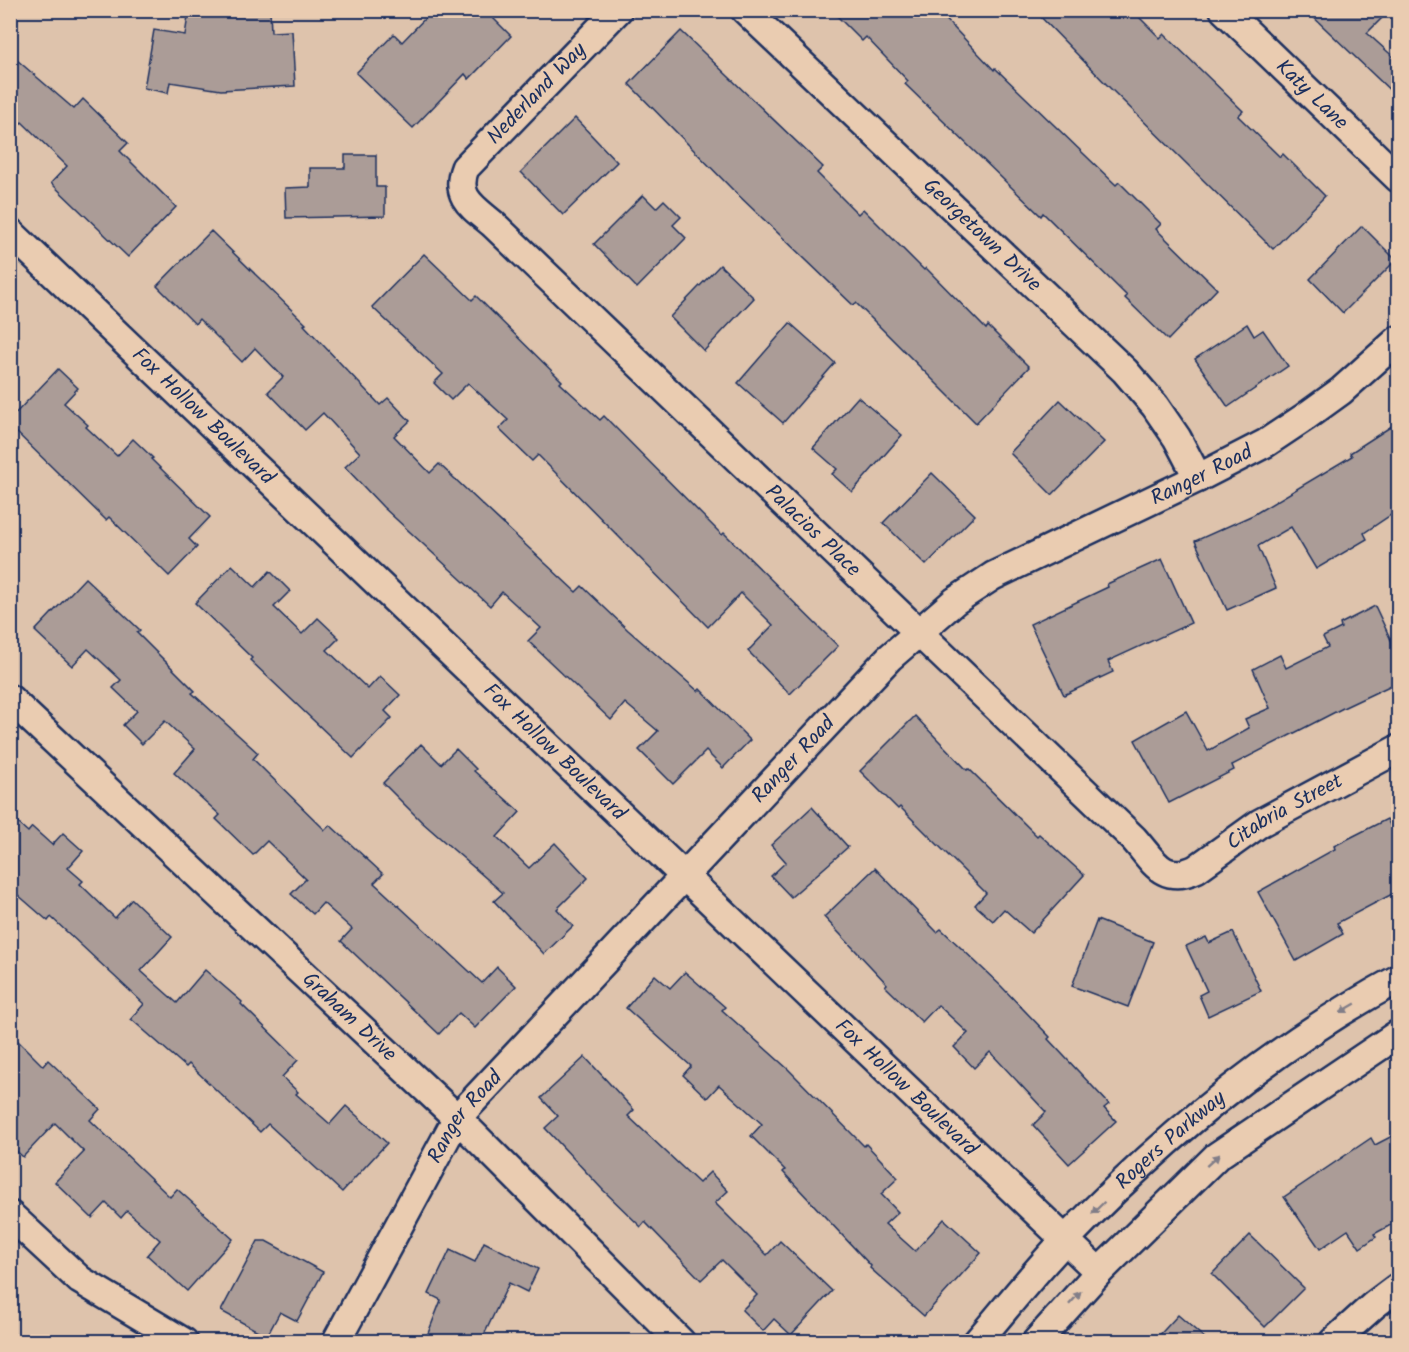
<svg xmlns="http://www.w3.org/2000/svg" width="1409" height="1352" font-family="Kalam,sans-serif">
  <rect width="100%" height="100%" fill="#dec3ac"/>
  <filter id="ink" filterUnits="userSpaceOnUse"><feTurbulence type="fractalNoise" baseFrequency=".0167" numOctaves="2"/><feDisplacementMap in="SourceGraphic" scale="12" xChannelSelector="R" yChannelSelector="G"/><feConvolveMatrix kernelMatrix="1 2 1 2 8 2 1 2 1" color-interpolation-filters="sRGB"/></filter>
  <g filter="url(#ink)">
    <g fill="#ab9c97" stroke="#1b2f5e" stroke-width="1.5">
      <polygon points="189,10 217,15 245,14 245,10 270,10 271,32 292,31 295,86 221,90 170,82 168,93 144,88 154,30 185,35"/>
      <polygon points="433,10 485,10 511,36 469,79 465,74 413,128 356,73 394,34 402,42"/>
      <polygon points="831,10 937,10 994,70 995,68 1116,185 1119,182 1161,224 1156,229 1217,289 1168,340 1125,298 1127,296 1043,213 1041,216 905,84 908,81 866,37 862,41"/>
      <polygon points="1034,10 1132,10 1160,38 1164,34 1243,111 1238,116 1280,157 1283,154 1325,196 1273,249 1110,88"/>
      <polygon points="1306,10 1390,10 1367,33 1398,61 1398,98"/>
      <polygon points="681,31 823,167 817,173 858,214 863,209 924,270 926,268 986,329 988,326 1029,367 976,423 856,303 853,305 733,190 629,84"/>
      <polygon points="10,54 74,109 83,99 128,143 120,151 176,207 128,257 51,183 67,166 22,122 10,135"/>
      <polygon points="575,118 617,162 563,215 521,172"/>
      <polygon points="345,155 376,155 376,187 385,187 385,216 286,218 285,188 310,187 310,168 345,168"/>
      <polygon points="643,195 656,208 664,200 681,217 673,225 686,238 637,288 594,244"/>
      <polygon points="1362,226 1396,260 1343,313 1310,279"/>
      <polygon points="211,231 306,324 304,325 380,405 388,398 410,421 394,436 430,473 439,464 576,592 582,586 628,630 698,691 700,689 750,740 723,768 706,751 673,784 639,750 658,731 625,703 611,720 528,641 541,628 502,592 490,606 383,507 345,467 360,453 323,413 305,430 268,392 283,377 255,348 242,362 199,319 195,324 157,286"/>
      <polygon points="424,254 472,300 476,296 562,381 560,383 600,420 604,416 722,535 724,533 838,646 790,694 748,651 773,625 741,593 708,627 538,455 532,461 499,429 508,420 468,383 451,400 434,383 443,374 372,307"/>
      <polygon points="720,265 754,298 704,351 670,317"/>
      <polygon points="790,323 835,363 783,423 738,383"/>
      <polygon points="1247,324 1254,336 1263,330 1288,366 1228,407 1195,359"/>
      <polygon points="58,369 78,388 64,403 88,425 86,427 117,456 133,439 153,458 151,459 210,517 189,539 197,547 169,576 109,517 106,520 10,426 10,419"/>
      <polygon points="858,397 902,435 852,492 832,474 837,469 813,448"/>
      <polygon points="1060,400 1104,442 1052,495 1010,453"/>
      <polygon points="1398,422 1398,510 1364,533 1367,539 1316,569 1291,527 1258,546 1276,588 1227,610 1195,541 1253,515 1352,456 1350,453"/>
      <polygon points="932,473 975,515 926,565 883,523"/>
      <polygon points="1162,559 1191,623 1108,661 1113,672 1064,695 1030,624 1108,587 1107,584"/>
      <polygon points="232,565 255,587 270,571 290,591 274,607 302,634 318,618 339,638 327,650 368,689 380,676 400,695 385,711 392,718 353,758 250,660 252,658 195,603"/>
      <polygon points="85,578 140,630 137,633 195,691 192,693 258,753 253,759 325,830 330,825 383,874 374,883 482,983 497,967 516,986 475,1028 459,1013 439,1034 341,941 352,929 323,903 313,914 291,894 306,879 267,841 253,855 216,819 220,815 174,773 195,749 165,721 142,744 123,725 137,711 113,688 121,680 88,649 72,666 35,631"/>
      <polygon points="1375,606 1398,655 1398,682 1345,707 1232,765 1234,770 1169,803 1135,740 1186,711 1208,751 1249,728 1245,719 1270,708 1253,669 1280,655 1286,668 1328,647 1323,637 1341,628 1340,624"/>
      <polygon points="915,716 967,770 969,769 1037,836 1039,834 1084,875 1031,933 1004,909 993,921 975,905 986,893 900,807 898,809 860,771"/>
      <polygon points="421,744 441,764 456,749 476,769 474,771 520,812 497,837 529,868 555,843 588,878 557,909 573,926 544,954 494,901 503,893 423,823 383,783"/>
      <polygon points="812,807 848,847 791,897 771,876 786,862 771,845"/>
      <polygon points="10,816 28,832 32,827 52,845 63,833 83,851 68,868 83,881 80,884 115,918 132,899 172,937 141,971 177,1003 205,970 242,1002 241,1004 298,1060 282,1077 298,1092 296,1094 330,1124 346,1106 387,1143 342,1192 268,1124 260,1132 189,1064 186,1067 131,1019 144,1004 51,917 48,921 10,888"/>
      <polygon points="1387,819 1398,841 1398,891 1337,923 1343,934 1296,961 1258,892 1335,849 1334,846"/>
      <polygon points="875,868 937,932 941,929 1001,986 1050,1037 1048,1039 1109,1104 1104,1108 1116,1121 1069,1164 1033,1125 1046,1112 990,1052 974,1068 954,1047 968,1033 938,1005 922,1022 885,986 887,984 824,917"/>
      <polygon points="1097,920 1153,942 1128,1007 1072,986"/>
      <polygon points="1233,932 1261,991 1208,1016 1199,995 1207,991 1186,946 1206,937 1209,943"/>
      <polygon points="685,972 725,1007 722,1010 788,1069 864,1146 866,1144 898,1178 881,1194 898,1212 885,1224 915,1251 944,1219 981,1253 924,1316 870,1268 871,1266 783,1172 785,1170 751,1136 762,1124 719,1085 707,1098 683,1075 691,1066 626,1008 655,975 670,988"/>
      <polygon points="10,1033 43,1066 48,1060 100,1109 90,1120 170,1197 177,1189 233,1239 187,1291 147,1255 160,1240 127,1211 121,1218 106,1203 92,1218 55,1182 84,1152 55,1123 23,1157 10,1145"/>
      <polygon points="585,1057 634,1110 628,1116 699,1183 710,1172 728,1191 715,1203 767,1255 780,1241 832,1291 791,1335 774,1319 763,1331 742,1310 757,1295 722,1260 701,1280 645,1222 641,1227 602,1189 545,1128 558,1116 541,1098"/>
      <polygon points="1398,1133 1398,1221 1374,1234 1376,1237 1360,1248 1348,1230 1320,1249 1284,1197 1371,1138 1375,1145"/>
      <polygon points="1250,1235 1304,1288 1265,1327 1212,1274"/>
      <polygon points="258,1241 266,1241 323,1272 297,1321 280,1312 267,1336 221,1311"/>
      <polygon points="484,1242 538,1269 527,1292 509,1283 481,1341 425,1341 441,1300 429,1294 450,1250 475,1262"/>
      <polygon points="1178,1315 1208,1341 1154,1341"/>
    </g>
    <g fill="none" stroke-linecap="round" stroke-linejoin="round">
      <defs>
        <g id="minor">
          <path id="s1" d="M618 10 465 168C454 197 473 207 493 224L1134 839C1154 862 1163 884 1196 869L1260 823 1398 749"/>
          <path id="s2" d="M745 10 1125 371 1155 406 1177 438 1198 478"/>
          <path id="s3" d="M1224 10 1398 178"/>
          <path id="s4" d="M10 232 1099 1272"/>
          <path id="s5" d="M10 699 457 1118 681 1342"/>
          <polyline points="10,1215 80,1280 184,1342"/>
          <path id="s6" d="M336 1342 457 1118 889 658 955 601 993 576 1198 478 1266 443 1305 417 1341 391 1398 340"/>
          <path id="s7" d="M977 1342C1007 1307 1035 1271 1067 1238 1164 1137 1274 1046 1398 979"/>
          <polyline points="1036,1342 1099,1272 1217,1156 1398,1034"/>
          <polyline points="1333,1342 1374,1305 1398,1287"/>
        </g>
      </defs>
      <use href="#minor" stroke="#1b2f5e" stroke-width="32"/>
      <use href="#minor" stroke="#eaccb1" stroke-width="27"/>
    </g>
    <defs><path id="oneway-solid" d="M-6-.8H1V-3.2L6.5 0L1 3.2V.8H-6Z" transform="scale(1.5)"/></defs>
    <g fill="#827e88">
      <use href="#oneway-solid" transform="translate(1348 1008) rotate(150)"/>
      <use href="#oneway-solid" transform="translate(1213 1160) rotate(-42)"/>
      <use href="#oneway-solid" transform="translate(1098 1208) rotate(136)"/>
      <use href="#oneway-solid" transform="translate(1075 1298) rotate(-48)"/>
    </g>
  </g>
  <g text-anchor="middle" dominant-baseline="central" stroke-width="4.5" stroke-linejoin="round" paint-order="stroke">
    <g font-size="21" fill="#1b2f5e" stroke="#eaccb1">
      <text transform="translate(537 94) rotate(-46)">Nederland Way</text>
      <text stroke="none"><textPath href="#s3" startOffset="122">Katy Lane</textPath></text>
      <text stroke="none"><textPath href="#s2" startOffset="327">Georgetown Drive</textPath></text>
      <text stroke="none"><textPath href="#s4" startOffset="267">Fox Hollow Boulevard</textPath></text>
      <text stroke="none"><textPath href="#s6" startOffset="1250">Ranger Road</textPath></text>
      <text stroke="none"><textPath href="#s1" startOffset="732">Palacios Place</textPath></text>
      <text stroke="none"><textPath href="#s4" startOffset="753">Fox Hollow Boulevard</textPath></text>
      <text stroke="none"><textPath href="#s6" startOffset="746">Ranger Road</textPath></text>
      <text stroke="none"><textPath href="#s1" startOffset="1360">Citabria Street</textPath></text>
      <text stroke="none"><textPath href="#s5" startOffset="465">Graham Drive</textPath></text>
      <text stroke="none"><textPath href="#s4" startOffset="1239">Fox Hollow Boulevard</textPath></text>
      <text stroke="none"><textPath href="#s6" startOffset="260">Ranger Road</textPath></text>
      <text stroke="none"><textPath href="#s7" startOffset="280">Rogers Parkway</textPath></text>
    </g>
  </g>
  <rect width="1409" height="1352" fill="none" stroke="#eaccb1" stroke-width="36"/>
  <rect x="18" y="18" width="1373" height="1316" fill="none" stroke="#1b2f5e" stroke-width="2" filter="url(#ink)"/>
</svg>
